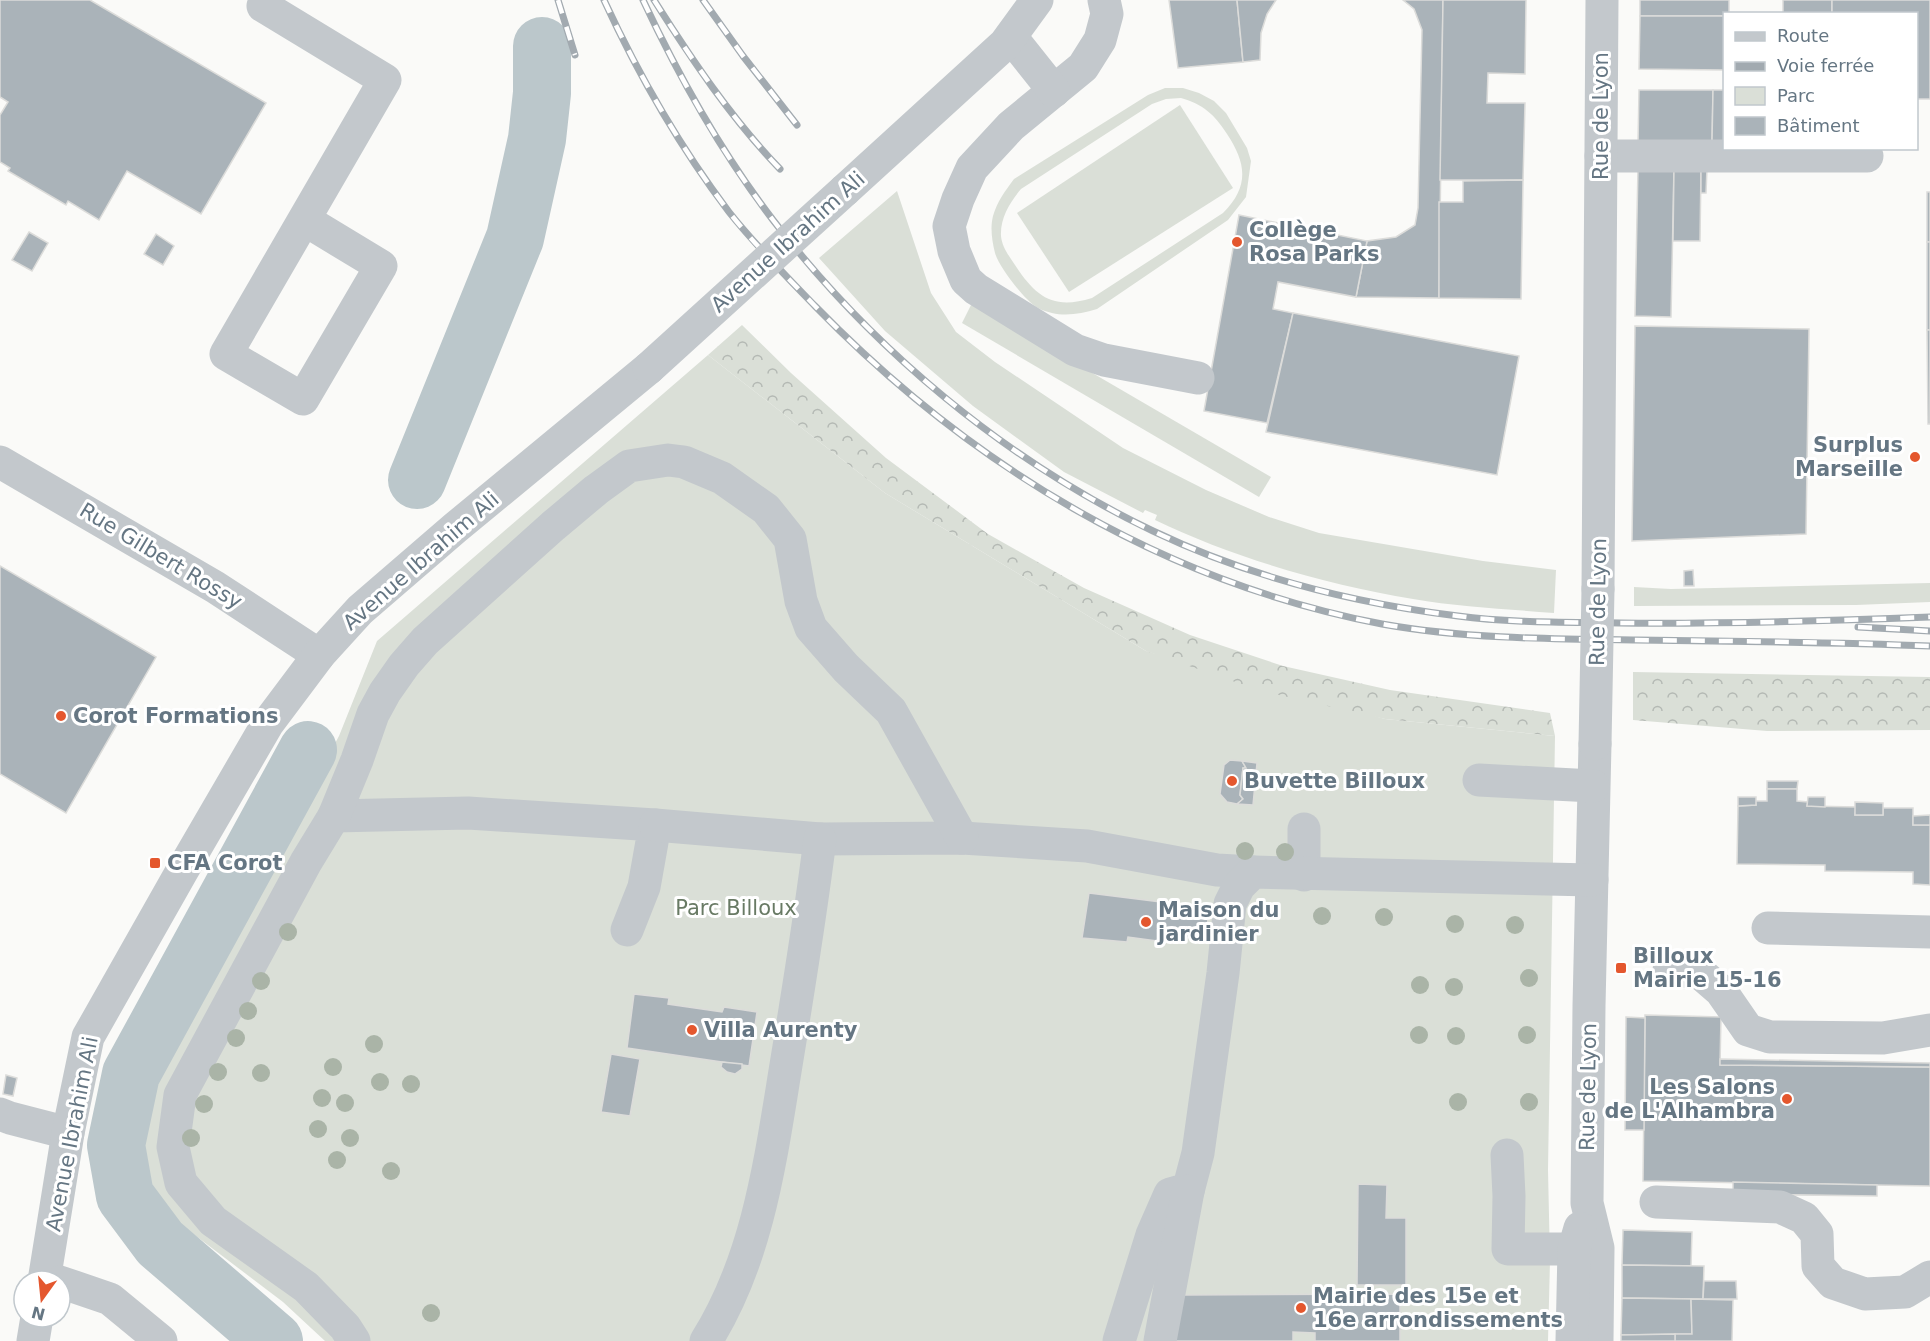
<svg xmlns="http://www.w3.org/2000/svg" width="1930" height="1341" font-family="'DejaVu Sans',sans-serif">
  <defs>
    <pattern id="forest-crowns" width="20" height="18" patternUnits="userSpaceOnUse" patternTransform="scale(1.5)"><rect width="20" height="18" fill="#dadfd7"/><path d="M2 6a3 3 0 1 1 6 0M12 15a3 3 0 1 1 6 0" fill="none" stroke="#b4b9b4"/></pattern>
  </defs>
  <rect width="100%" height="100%" fill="#fafaf8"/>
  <g fill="#dadfd7" fill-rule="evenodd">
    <path d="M1165 88H1183L1199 93 1214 101 1226 113 1247 148 1251 161 1246 197 1228 220 1097 309C1077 315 1058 318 1038 308 1025 301 999 267 995 253 992 241 990 228 993 216 997 202 1005 191 1014 179L1148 95ZM1181 98C1203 104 1215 115 1227 134 1246 163 1250 186 1223 213L1092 298C1053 310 1036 297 1015 265 1009 256 1002 247 1001 236 1000 218 1010 202 1021 189L1152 104 1166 99Z"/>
    <polygon points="1180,105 1233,188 1069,292 1017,213"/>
    <path d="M897 191 931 293 956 332 995 362 1123 448 1206 490 1269 517 1319 533 1483 561 1556 570 1554 613C1507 609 1459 607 1413 599 1327 585 1234 558 1155 520L1157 515 1145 510 1143 513 1064 472 973 406 885 331 819 258Z"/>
    <polygon points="972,303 1271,477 1259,497 962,323"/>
    <polygon points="708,355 885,493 1146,651 1385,719 1555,736 1548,1170 1550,1261 1548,1341 325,1341 283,1302 167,1214 150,1187 141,1160 142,1118 155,1078 174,1039 339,736 377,641"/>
    <polygon points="1930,583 1930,602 1856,605 1634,606 1634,587 1671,589"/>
  </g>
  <g fill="url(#forest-crowns)">
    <polygon points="742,325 791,373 886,458 988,534 1084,588 1190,635 1283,666 1390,690 1550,713 1555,736 1385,719 1261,691 1146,651 885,493 708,355"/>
    <polygon points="1633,672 1930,677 1930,730 1767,731 1633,720"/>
  </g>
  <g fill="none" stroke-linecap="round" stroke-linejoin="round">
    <g stroke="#bbc7cb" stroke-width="58">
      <polyline points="417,480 515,238 537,139 542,93 542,46"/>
      <polyline points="274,1341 160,1243 125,1196 116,1145 131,1074 308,750"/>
    </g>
  </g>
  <g fill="#aab3b9" stroke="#dcdcda" stroke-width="1.5">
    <polygon points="0,0 90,0 266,103 201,214 127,171 99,220 68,201 66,205 8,171 10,168 0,162 0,115 8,102 0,97"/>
    <polygon points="1169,0 1237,0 1243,62 1178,68"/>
    <polygon points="1237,0 1276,0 1267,14 1261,33 1260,60 1243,62"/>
    <polygon points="1403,0 1443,0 1439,298 1356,297 1367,241 1396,237 1415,225 1418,208 1422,30 1414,9"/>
    <polygon points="1443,0 1526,0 1525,74 1488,73 1487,103 1525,103 1523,180 1440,180"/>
    <polygon points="1640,0 1729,0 1729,14 1724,14 1724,16 1640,16"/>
    <rect x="1783" y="0" width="49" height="14"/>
    <polygon points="1832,0 1930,0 1930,99 1916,99 1916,14 1832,14"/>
    <polygon points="1640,16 1724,16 1724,70 1639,69"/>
    <polygon points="1639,90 1713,90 1712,144 1638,143"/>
    <polygon points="1713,90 1724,90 1724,141 1712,141"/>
    <polygon points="1638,167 1674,167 1671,317 1635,316"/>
    <polygon points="1674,167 1701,168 1700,241 1673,241"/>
    <polygon points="1701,168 1707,168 1706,193 1701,193"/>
    <polygon points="1523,180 1521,299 1439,298 1439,202 1463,202 1463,181"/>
    <rect x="1927" y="192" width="3" height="50"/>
    <polygon points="1239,215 1367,241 1356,297 1278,282 1273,309 1293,313 1267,423 1204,411"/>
    <polygon points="29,232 48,243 32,271 12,260"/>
    <polygon points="156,234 174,246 163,265 144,254"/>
    <rect x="1927" y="242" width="3" height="88"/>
    <polygon points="1293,313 1519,356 1497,475 1266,432"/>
    <polygon points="1635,326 1809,329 1806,534 1632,541"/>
    <polygon points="1927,330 1930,330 1930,424 1928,424"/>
    <polygon points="0,566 156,657 66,813 0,774"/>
    <polygon points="1693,570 1694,586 1684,586 1684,571"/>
    <polygon points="1230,760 1242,761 1246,768 1243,768 1240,795 1243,799 1237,804 1227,802 1220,794 1224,765"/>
    <polygon points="1242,761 1257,763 1253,805 1237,804 1243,799 1240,795 1243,768 1246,768"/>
    <polygon points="1767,781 1798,781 1797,789 1767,789"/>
    <polygon points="1767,789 1797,789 1797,801 1808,802 1807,806 1856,807 1855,815 1883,815 1883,808 1913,808 1913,825 1930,825 1930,885 1913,884 1913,872 1825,871 1825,865 1737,864 1738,806 1756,805 1755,801 1767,801"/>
    <polygon points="1738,797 1756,797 1756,805 1738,806"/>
    <polygon points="1808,797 1825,797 1825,807 1807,806"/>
    <polygon points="1855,802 1883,803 1883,815 1855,815"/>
    <polygon points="1930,815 1930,825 1913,825 1913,816"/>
    <polygon points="1089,893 1209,908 1206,940 1174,936 1172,943 1128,937 1127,942 1082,938"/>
    <polygon points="634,994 669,998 668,1004 722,1012 724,1007 757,1012 749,1066 627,1048"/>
    <polygon points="1645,1015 1721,1017 1720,1065 1930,1067 1930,1186 1643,1181"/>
    <polygon points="1626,1017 1645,1018 1644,1130 1625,1130"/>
    <polygon points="611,1054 640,1059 630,1116 601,1112"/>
    <polygon points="1720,1059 1930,1063 1930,1067 1720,1065"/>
    <polygon points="722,1062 742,1064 742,1069 735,1074 727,1072 721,1067"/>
    <polygon points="6,1075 17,1078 13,1096 3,1094"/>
    <polygon points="1733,1182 1877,1185 1877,1196 1733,1194"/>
    <polygon points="1358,1184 1387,1185 1386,1218 1406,1218 1406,1285 1357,1285"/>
    <polygon points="1623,1230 1692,1232 1691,1266 1622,1265"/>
    <polygon points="1622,1265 1704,1266 1703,1299 1622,1298"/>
    <polygon points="1704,1281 1736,1281 1737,1299 1703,1299"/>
    <polygon points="1400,1294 1400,1341 1315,1341 1315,1333 1293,1332 1293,1341 1172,1341 1184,1295"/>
    <polygon points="1622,1298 1691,1299 1692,1334 1621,1335"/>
    <polygon points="1691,1299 1733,1300 1732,1341 1675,1341 1675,1334 1692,1334"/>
    <polygon points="1675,1334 1675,1341 1621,1341 1621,1335"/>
  </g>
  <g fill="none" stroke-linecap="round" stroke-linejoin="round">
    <g stroke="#c3c8cc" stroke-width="33">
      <polyline points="267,0 263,6 385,80 226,354 303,399 381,266 305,220"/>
      <polyline points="1104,0 1107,14 1100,40 1083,67 1011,126 972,168 958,199 949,226 954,251 966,280 976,289 1075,350 1104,360 1198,378"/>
      <polyline points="1011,37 1054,91"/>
      <polyline points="1601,156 1867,156"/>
      <polyline points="845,190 1005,44 1037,0"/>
      <polyline points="0,462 215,587 319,655"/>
      <polyline points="1598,589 1602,0"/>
      <polyline points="1595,744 1589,1006 1587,1203 1598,1248 1597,1341"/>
      <polyline points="1479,780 1593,786"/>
      <polyline points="334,816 468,813 655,825 644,887 627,930"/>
      <polyline points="655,825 820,839 962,838 1087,846 1217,870 1253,872"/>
      <polyline points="1304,875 1304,829"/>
      <polyline points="1768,928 1930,932"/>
      <polyline points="1669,970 1699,972 1721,991 1748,1030 1770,1037 1883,1038 1930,1030"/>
      <polyline points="0,1114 10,1118 68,1133"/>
      <polyline points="1507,1155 1509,1196 1508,1249 1574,1249"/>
      <polyline points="1656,1202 1780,1207 1804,1218 1817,1234 1818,1266 1833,1283 1865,1294 1905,1292 1930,1277"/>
      <polyline points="44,1281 68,1133 88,1037 182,871 268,723 319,655 360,610 455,528 649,368"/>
      <polyline points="60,1282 110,1299 161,1341"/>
      <polyline points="33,1341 37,1317"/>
      <polyline points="354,1341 345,1327 306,1287 213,1221 181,1183 173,1147 180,1095 306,862 334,816 357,760 373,714 385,692 404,665 425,641 553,526 596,490 629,466 668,460 684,462 722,478 766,509 790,539 801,601 811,628 846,668 891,711 962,838"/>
      <path d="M706 1341C759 1257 771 1156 787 1059 799 986 811 912 820 839"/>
      <polyline points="1119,1341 1152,1235 1170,1194 1184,1190 1188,1191 1198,1153 1223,973 1230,904 1239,886 1253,872 1592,880"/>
      <polyline points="1160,1341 1188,1191"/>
      <polyline points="1572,1341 1574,1249 1580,1228"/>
    </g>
    <defs>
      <g id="rail">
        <polyline points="558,0 575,55"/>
        <path d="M604 0C638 74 680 147 729 212 755 245 786 276 815 306 970 465 1162 582 1382 624 1466 639 1551 639 1636 640 1734 641 1832 642 1930 646"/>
        <path d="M643 0C679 77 721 152 773 220 872 349 1006 461 1153 531 1249 577 1353 603 1458 616 1511 623 1566 622 1620 623 1724 624 1827 621 1930 617"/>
        <path d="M654 0C692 60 731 118 780 169"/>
        <polyline points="703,0 743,56 797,125"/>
        <polyline points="1858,627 1930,631"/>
      </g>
    </defs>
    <use href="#rail" stroke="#a2aab0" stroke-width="7"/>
    <use href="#rail" stroke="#fff" stroke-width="4.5" stroke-dasharray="14" stroke-linecap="butt"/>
    <g stroke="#c3c8cc" stroke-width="33">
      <polyline points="649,368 845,190"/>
      <polyline points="1595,744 1598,589"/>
    </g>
  </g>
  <g fill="#aab4a7">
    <circle cx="1245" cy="851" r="9"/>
    <circle cx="1285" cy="852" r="9"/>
    <circle cx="1322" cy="916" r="9"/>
    <circle cx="1384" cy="917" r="9"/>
    <circle cx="1455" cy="924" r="9"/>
    <circle cx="1515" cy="925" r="9"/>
    <circle cx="288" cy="932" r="9"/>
    <circle cx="1529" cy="978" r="9"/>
    <circle cx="261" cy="981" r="9"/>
    <circle cx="1420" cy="985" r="9"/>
    <circle cx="1454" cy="987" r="9"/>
    <circle cx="248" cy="1011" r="9"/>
    <circle cx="1419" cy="1035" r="9"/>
    <circle cx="1527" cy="1035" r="9"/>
    <circle cx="1456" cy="1036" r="9"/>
    <circle cx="236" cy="1038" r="9"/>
    <circle cx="374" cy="1044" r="9"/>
    <circle cx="333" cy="1067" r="9"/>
    <circle cx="218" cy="1072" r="9"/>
    <circle cx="261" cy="1073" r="9"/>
    <circle cx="380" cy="1082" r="9"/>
    <circle cx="411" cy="1084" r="9"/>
    <circle cx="322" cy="1098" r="9"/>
    <circle cx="1458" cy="1102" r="9"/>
    <circle cx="1529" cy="1102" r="9"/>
    <circle cx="345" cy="1103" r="9"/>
    <circle cx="204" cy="1104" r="9"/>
    <circle cx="318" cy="1129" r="9"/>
    <circle cx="191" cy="1138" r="9"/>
    <circle cx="350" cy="1138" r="9"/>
    <circle cx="337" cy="1160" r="9"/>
    <circle cx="391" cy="1171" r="9"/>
    <circle cx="431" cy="1313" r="9"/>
  </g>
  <g fill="#e4572e" stroke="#fff" stroke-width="2">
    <circle cx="1237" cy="242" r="6"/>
    <circle cx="1915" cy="457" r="6"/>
    <circle cx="61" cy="716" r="6"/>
    <circle cx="1232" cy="781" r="6"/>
    <rect x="149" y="857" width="12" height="12" rx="3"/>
    <circle cx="1146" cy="922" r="6"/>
    <rect x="1615" y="962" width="12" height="12" rx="3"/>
    <circle cx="692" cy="1030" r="6"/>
    <circle cx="1787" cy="1099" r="6"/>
    <circle cx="1301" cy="1308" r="6"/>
  </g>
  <g text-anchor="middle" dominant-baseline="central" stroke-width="6" stroke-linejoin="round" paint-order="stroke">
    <g font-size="21" fill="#657683" stroke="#fff">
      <text transform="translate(1601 116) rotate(-90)">Rue de Lyon</text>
      <text transform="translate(788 242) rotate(-42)">Avenue Ibrahim Ali</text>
      <text transform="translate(161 556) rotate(31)">Rue Gilbert Rossy</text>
      <text transform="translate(421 561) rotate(-41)">Avenue Ibrahim Ali</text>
      <text transform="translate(1598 602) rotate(-89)">Rue de Lyon</text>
      <text transform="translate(1588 1087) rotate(-89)">Rue de Lyon</text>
      <text transform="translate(72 1134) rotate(-79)">Avenue Ibrahim Ali</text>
    </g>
    <g font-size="21" font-weight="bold" fill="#657683" stroke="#fff" text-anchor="start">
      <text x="1249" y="230">Collège<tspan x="1249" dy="24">Rosa Parks</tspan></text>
      <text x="1903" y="445" text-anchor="end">Surplus<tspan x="1903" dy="24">Marseille</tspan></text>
      <text x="73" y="716">Corot Formations</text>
      <text x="1244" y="781">Buvette Billoux</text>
      <text x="167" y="863">CFA Corot</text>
      <text x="1158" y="910">Maison du<tspan x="1158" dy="24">jardinier</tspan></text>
      <text x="1633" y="956">Billoux<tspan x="1633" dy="24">Mairie 15-16</tspan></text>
      <text x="704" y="1030">Villa Aurenty</text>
      <text x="1775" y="1087" text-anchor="end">Les Salons<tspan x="1775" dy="24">de L'Alhambra</tspan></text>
      <text x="1313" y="1296">Mairie des 15e et<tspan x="1313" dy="24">16e arrondissements</tspan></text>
    </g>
    <g font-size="21" fill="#687a64" stroke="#fff">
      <text x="736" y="908">Parc Billoux</text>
    </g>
  </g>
  <rect x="1723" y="12" width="195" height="138" fill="#ffffff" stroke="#c1c8cd" stroke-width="1.5"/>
  <rect x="1735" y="32" width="30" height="9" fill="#c3c8cc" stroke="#c1c8cd" stroke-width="1.5"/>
  <text x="1777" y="42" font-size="18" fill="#657683">Route</text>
  <rect x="1735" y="62" width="30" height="9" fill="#a2aab0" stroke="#c1c8cd" stroke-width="1.5"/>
  <text x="1777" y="72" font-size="18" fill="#657683">Voie ferrée</text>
  <rect x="1735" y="87" width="30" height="18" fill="#dadfd7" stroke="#c1c8cd" stroke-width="1.5"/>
  <text x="1777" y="102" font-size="18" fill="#657683">Parc</text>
  <rect x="1735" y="117" width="30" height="18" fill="#aab3b9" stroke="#c1c8cd" stroke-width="1.5"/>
  <text x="1777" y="132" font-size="18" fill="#657683">Bâtiment</text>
  <g transform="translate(42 1299) rotate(195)"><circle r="28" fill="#ffffff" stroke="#c1c8cd" stroke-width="1.5"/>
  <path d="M0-4.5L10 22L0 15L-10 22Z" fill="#e4572e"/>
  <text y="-9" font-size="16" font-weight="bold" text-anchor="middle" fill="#657683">N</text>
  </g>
</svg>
